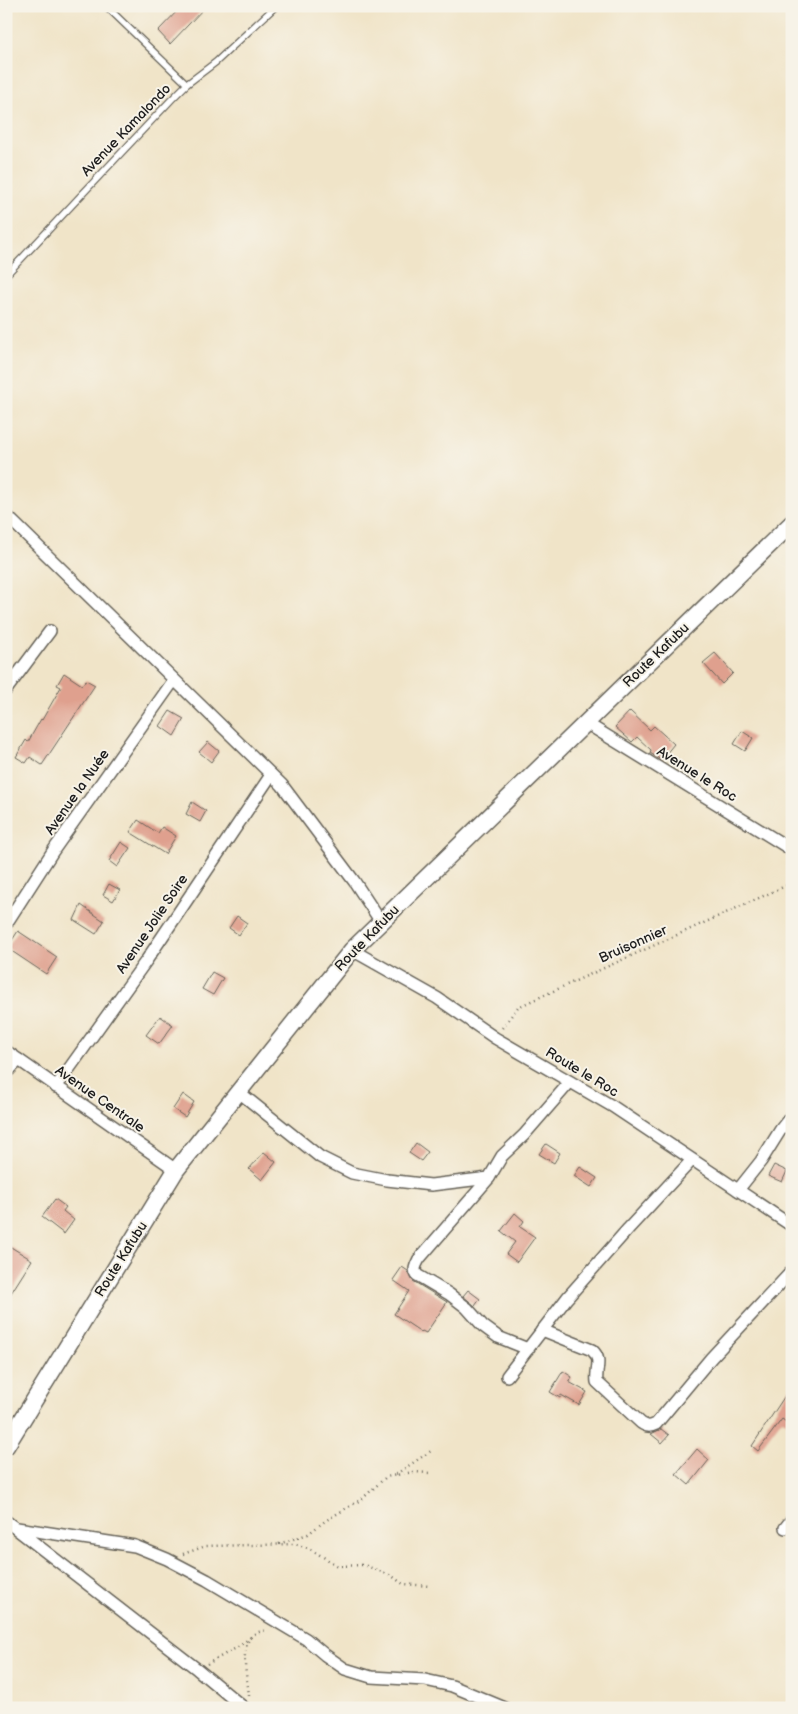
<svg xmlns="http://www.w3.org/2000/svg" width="798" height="1714" font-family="'Balsamiq Sans',sans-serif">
  <rect width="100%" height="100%" fill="#f7f3e8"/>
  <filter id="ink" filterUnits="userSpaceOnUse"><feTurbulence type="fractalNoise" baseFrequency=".02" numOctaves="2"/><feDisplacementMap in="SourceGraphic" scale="10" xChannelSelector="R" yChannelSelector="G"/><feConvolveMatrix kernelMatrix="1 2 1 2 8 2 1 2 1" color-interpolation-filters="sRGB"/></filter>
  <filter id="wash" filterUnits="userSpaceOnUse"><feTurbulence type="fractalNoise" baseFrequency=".0096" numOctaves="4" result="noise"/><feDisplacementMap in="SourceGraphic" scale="20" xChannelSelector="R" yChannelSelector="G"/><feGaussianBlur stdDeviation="1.12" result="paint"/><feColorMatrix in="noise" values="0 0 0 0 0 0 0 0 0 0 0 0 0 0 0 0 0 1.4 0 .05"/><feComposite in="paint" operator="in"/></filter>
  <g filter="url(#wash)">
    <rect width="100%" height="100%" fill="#f0e4c8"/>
    <g id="blocks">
      <g fill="#dfa08e">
        <polygon points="182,6 206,6 170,44 158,31"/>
        <polygon points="715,653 733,673 722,684 703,663"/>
        <polygon points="64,673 82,685 86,680 95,685 42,765 30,757 26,763 16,757 26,740 28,742 41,719 42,720 61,687 57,685"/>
        <polygon points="170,711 184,719 174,736 160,726"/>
        <polygon points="630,711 650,730 654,726 674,744 661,760 650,753 651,750 637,737 632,742 615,727"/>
        <polygon points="742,731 753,738 745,751 734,744"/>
        <polygon points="208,742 219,751 211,762 199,752"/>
        <polygon points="192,802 206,811 200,822 186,814"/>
        <polygon points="138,820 158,833 162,827 176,836 165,854 130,832"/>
        <polygon points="121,842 130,848 117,867 109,861"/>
        <polygon points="109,884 120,890 113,901 103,895"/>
        <polygon points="81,905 104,921 96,934 74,920"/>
        <polygon points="237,916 247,923 239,935 229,928"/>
        <polygon points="18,931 57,957 46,974 7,948"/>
        <polygon points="212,972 223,978 213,995 202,989"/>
        <polygon points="160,1016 173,1025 159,1044 146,1035"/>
        <polygon points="183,1094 194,1102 185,1117 173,1109"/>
        <polygon points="416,1143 428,1152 421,1161 409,1153"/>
        <polygon points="546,1144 560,1153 554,1163 539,1154"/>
        <polygon points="264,1152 276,1162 262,1180 249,1169"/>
        <polygon points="774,1165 787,1171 782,1182 768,1176"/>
        <polygon points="580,1167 597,1178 591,1187 574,1176"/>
        <polygon points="55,1199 66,1207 63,1211 74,1220 64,1234 42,1217"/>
        <polygon points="515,1213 524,1221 520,1227 535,1237 517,1262 506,1254 515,1242 501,1231"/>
        <polygon points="6,1244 32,1260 6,1301"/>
        <polygon points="402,1267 408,1271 413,1281 447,1302 426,1333 422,1331 421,1332 394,1314 409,1291 393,1280"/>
        <polygon points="468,1290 480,1299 475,1306 463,1296"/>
        <polygon points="563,1371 572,1377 569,1382 587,1392 579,1405 561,1395 560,1398 550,1392"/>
        <polygon points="792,1385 792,1426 782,1419 758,1451 752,1446"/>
        <polygon points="661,1429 669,1435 662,1443 651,1434"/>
        <polygon points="697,1449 709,1460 689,1485 676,1474"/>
      </g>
    </g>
  </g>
  <g filter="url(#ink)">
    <use href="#blocks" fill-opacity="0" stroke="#666258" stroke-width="1"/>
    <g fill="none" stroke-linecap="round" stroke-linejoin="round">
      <defs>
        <g id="service">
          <polyline points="187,84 216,62 276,6"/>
          <polyline points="6,275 171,100 187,84 106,6"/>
        </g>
        <g id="minor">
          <polyline points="6,515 282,785 354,881 381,922"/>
          <polyline points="6,690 50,631"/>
          <polyline points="586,723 792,850"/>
          <polyline points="6,924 53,851 174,680"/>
          <polyline points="352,950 437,998 495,1038 612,1106 792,1226"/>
          <polyline points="6,1051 176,1170"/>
          <polyline points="6,1073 19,1060"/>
          <polyline points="56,1087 146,961 271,775"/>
          <polyline points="239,1092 320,1157 352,1173 387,1180 431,1185 489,1178 502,1156 524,1135 570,1082"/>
          <path d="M489 1178 419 1259C416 1265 413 1269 417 1275L449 1294 467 1308 483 1326 498 1337 528 1349"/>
          <polyline points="738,1190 761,1161 781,1129 792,1115"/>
          <path d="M542 1330 592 1350C603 1360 595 1369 597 1382L641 1423C647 1427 650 1427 656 1424L711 1358 792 1271"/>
          <polyline points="507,1376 567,1298 628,1229 692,1160"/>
          <polyline points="6,1521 197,1669 244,1708"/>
          <polyline points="17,1528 135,1546 167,1559 207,1580 306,1639 325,1655 345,1669 371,1677 425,1680 452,1686 505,1708"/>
          <polyline points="785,1528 792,1519"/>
        </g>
        <polyline id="secondary" points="6,1446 176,1170 352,950 792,523"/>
      </defs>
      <use href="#service" stroke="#666258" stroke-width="8"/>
      <use href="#minor" stroke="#666258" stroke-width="14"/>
      <use href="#secondary" stroke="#666258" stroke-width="19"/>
      <g stroke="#666258" stroke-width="2.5" stroke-dasharray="1 4" stroke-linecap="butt">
        <polyline points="502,1028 518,1007 792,883"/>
        <polyline points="396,1474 431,1451"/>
        <polyline points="279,1544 308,1534 325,1521 362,1499 386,1477 413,1472 430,1473"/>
        <polyline points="183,1554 206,1546 296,1544 310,1549 338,1566 364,1565 392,1576 403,1584 430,1586"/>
        <polyline points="207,1664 238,1647 251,1637"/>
        <path d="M249 1696C248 1680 238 1647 253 1635 256 1632 264 1631 268 1629"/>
      </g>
      <use href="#service" stroke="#fff" stroke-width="5.5"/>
      <use href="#minor" stroke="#fff" stroke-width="11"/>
      <use href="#secondary" stroke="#fff" stroke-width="16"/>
    </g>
  </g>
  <g text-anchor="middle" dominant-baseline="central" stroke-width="4" stroke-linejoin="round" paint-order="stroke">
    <g font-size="14" fill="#1c1c1c" stroke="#f7f3e8">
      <text transform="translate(126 130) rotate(-46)">Avenue Kamalondo</text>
      <text transform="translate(656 655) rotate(-44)">Route Kafubu</text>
      <text transform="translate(697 774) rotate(32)">Avenue le Roc</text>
      <text transform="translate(77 792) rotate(-55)">Avenue la Nuée</text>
      <text transform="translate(152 924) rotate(-56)">Avenue Jolie Soire</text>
      <text transform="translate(367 938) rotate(-46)">Route Kafubu</text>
      <text transform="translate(633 944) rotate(-24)">Bruisonnier</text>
      <text transform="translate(582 1072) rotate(31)">Route le Roc</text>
      <text transform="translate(100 1099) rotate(35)">Avenue Centrale</text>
      <text transform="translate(121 1259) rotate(-58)">Route Kafubu</text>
    </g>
  </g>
  <rect width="798" height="1714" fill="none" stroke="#f7f3e8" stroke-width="25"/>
</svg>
